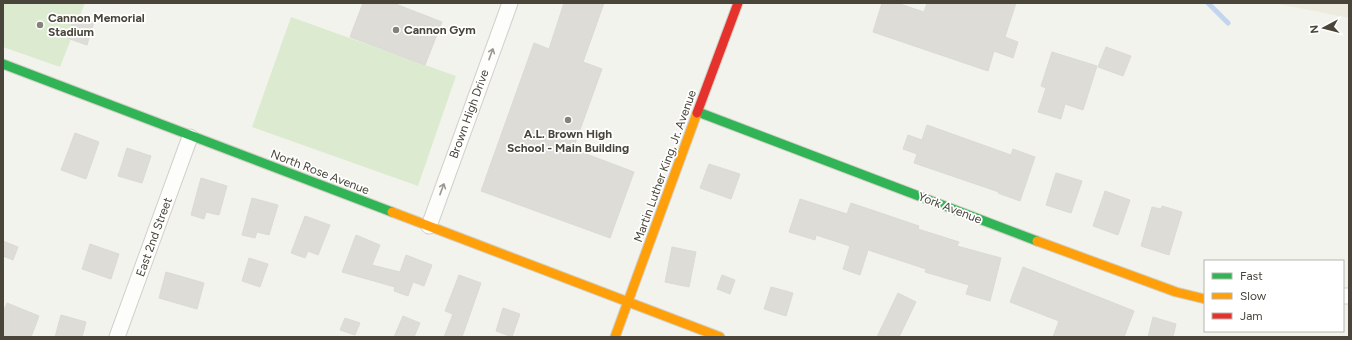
<svg xmlns="http://www.w3.org/2000/svg" width="1352" height="340" font-family="Figtree,sans-serif">
  <rect width="100%" height="100%" fill="#f3f3ee"/>
  <polygon fill="#edebde" points="1274,3 1349,3 1349,18"/>
  <g fill="#dcebd0">
    <polygon points="3,3 85,3 60,67 3,47"/>
    <polygon points="291,17 456,76 418,186 252,127"/>
  </g>
  <g fill="none" stroke-linecap="round" stroke-linejoin="round">
    <polyline stroke="#c3d5ed" stroke-width="5" points="1208,3 1228,23"/>
  </g>
  <g fill="#dddcd6" stroke="#dbdad4">
    <polygon points="363,3 393,3 442,22 425,65 350,37"/>
    <polygon points="564,3 604,3 583,62 602,69 573,149 634,172 610,238 481,191 534,43 549,49"/>
    <polygon points="882,3 897,3 924,12 927,3 1016,3 1005,37 1018,42 1013,58 994,51 988,71 873,32"/>
    <polygon points="75,15 94,22 87,45 67,38"/>
    <polygon points="1106,47 1131,56 1123,76 1098,67"/>
    <polygon points="1052,52 1097,66 1083,110 1065,104 1061,119 1038,112 1046,88 1041,86"/>
    <polygon points="927,125 1011,155 1013,149 1035,157 1020,201 998,193 999,192 914,163 917,154 903,149 908,135 922,140"/>
    <polygon points="75,133 99,142 86,179 61,170"/>
    <polygon points="127,148 151,156 142,183 118,176"/>
    <polygon points="709,164 740,174 731,199 700,188"/>
    <polygon points="1056,173 1082,181 1071,213 1046,205"/>
    <polygon points="201,178 227,186 219,215 206,212 204,219 191,215"/>
    <polygon points="1105,191 1130,200 1118,235 1093,226"/>
    <polygon points="252,198 278,205 269,235 257,232 255,238 242,235"/>
    <polygon points="800,199 847,214 851,203 919,226 918,229 959,242 957,246 1001,258 990,301 966,294 969,285 925,272 926,269 868,250 860,275 843,269 850,246 816,235 815,240 789,232"/>
    <polygon points="1162,206 1182,212 1169,255 1141,246 1152,207 1161,209"/>
    <polygon points="305,216 330,225 318,255 308,251 305,258 291,253"/>
    <polygon points="356,235 380,245 372,265 400,272 406,255 432,265 424,286 413,282 408,296 394,291 395,287 342,272"/>
    <polygon points="3,241 18,247 13,260 3,256"/>
    <polygon points="90,244 119,254 111,279 82,269"/>
    <polygon points="672,247 696,252 689,287 665,282"/>
    <polygon points="249,258 268,264 260,287 242,281"/>
    <polygon points="1023,267 1134,311 1124,337 1053,337 1059,321 1010,302"/>
    <polygon points="166,272 204,283 197,309 159,298"/>
    <polygon points="459,275 481,283 462,337 444,337 453,314 445,311"/>
    <polygon points="722,275 735,280 730,294 717,289"/>
    <polygon points="771,287 793,293 786,316 764,309"/>
    <polygon points="898,293 916,302 899,337 877,337"/>
    <polygon points="7,303 39,316 31,337 3,337 3,312"/>
    <polygon points="503,308 520,314 512,337 496,331"/>
    <polygon points="61,315 86,322 82,337 55,337"/>
    <polygon points="403,316 420,323 414,337 394,337"/>
    <polygon points="1153,317 1176,324 1173,337 1148,337"/>
    <polygon points="345,318 360,323 355,335 340,330"/>
  </g>
  <g fill="none" stroke-linecap="round" stroke-linejoin="round">
    <defs>
      <g id="street">
        <polyline points="429,226 510,3"/>
        <polyline points="1343,296 1349,296"/>
        <polyline points="117,337 190,137"/>
      </g>
      <g id="fast">
        <polyline points="3,64 392,212"/>
        <polyline points="698,112 1037,241"/>
      </g>
      <g id="slow">
        <polyline points="392,212 720,337"/>
        <polyline points="1037,241 1176,292 1205,299"/>
        <polyline points="615,337 697,113"/>
      </g>
      <polyline id="jam" points="697,113 738,3"/>
    </defs>
    <use href="#street" stroke="#d1d0cc" stroke-width="17"/>
    <use href="#fast" stroke="#d2d0c5" stroke-width="11"/>
    <use href="#slow" stroke="#d2d0c5" stroke-width="11"/>
    <use href="#jam" stroke="#d2d0c5" stroke-width="11"/>
    <use href="#street" stroke="#fdfdfc" stroke-width="15"/>
    <use href="#fast" stroke="#30b455" stroke-width="9"/>
    <use href="#slow" stroke="#ff9f0a" stroke-width="9"/>
    <use href="#jam" stroke="#e5322d" stroke-width="9"/>
  </g>
  <defs><path id="oneway-shaft" d="M-6 0H5M1.5-3L5.5 0L1.5 3" fill="none" stroke-width="1.6" stroke-linecap="round" stroke-linejoin="round"/></defs>
  <g stroke="#9a9891">
    <use href="#oneway-shaft" transform="translate(491 54) rotate(-70)"/>
    <use href="#oneway-shaft" transform="translate(442 189) rotate(-70)"/>
  </g>
  <g fill="#848279" stroke="#fff" stroke-width="1.5">
    <circle cx="40" cy="25" r="4"/>
    <circle cx="396" cy="30" r="4"/>
    <circle cx="568" cy="120" r="4"/>
  </g>
  <g text-anchor="middle" dominant-baseline="central" stroke-width="3.5" stroke-linejoin="round" paint-order="stroke">
    <g font-size="12" font-weight="bold" fill="#49453a" stroke="#fff" text-anchor="start">
      <text x="48" y="18">Cannon Memorial<tspan x="48" dy="14">Stadium</tspan></text>
      <text x="404" y="30">Cannon Gym</text>
      <text x="568" y="134" text-anchor="middle">A.L. Brown High<tspan x="568" dy="14">School - Main Building</tspan></text>
    </g>
    <g font-size="12" fill="#49453a" stroke="#fff">
      <text transform="translate(469 114) rotate(-70)">Brown High Drive</text>
      <text transform="translate(665 166) rotate(-70)">Martin Luther King, Jr. Avenue</text>
      <text transform="translate(320 172) rotate(21)">North Rose Avenue</text>
      <text transform="translate(950 208) rotate(21)">York Avenue</text>
      <text transform="translate(154 237) rotate(-70)">East 2nd Street</text>
    </g>
  </g>
  <rect width="1352" height="340" fill="none" stroke="#49453a" stroke-width="8"/>
  <rect x="1204" y="260" width="140" height="72" fill="#ffffff" stroke="#b6b5b0"/>
  <rect x="1212" y="273" width="20" height="6" fill="#30b455" stroke="#b6b5b0"/>
  <text x="1240" y="280" font-size="12" fill="#49453a">Fast</text>
  <rect x="1212" y="293" width="20" height="6" fill="#ff9f0a" stroke="#b6b5b0"/>
  <text x="1240" y="300" font-size="12" fill="#49453a">Slow</text>
  <rect x="1212" y="313" width="20" height="6" fill="#e5322d" stroke="#b6b5b0"/>
  <text x="1240" y="320" font-size="12" fill="#49453a">Jam</text>
  <g transform="translate(1324 28) rotate(263)" stroke="#ffffff" stroke-width="3" paint-order="stroke">
  <path d="M0-3L7 15L0 10L-7 15Z" fill="#49453a"/>
  <text y="-6" font-size="11" font-weight="bold" text-anchor="middle" fill="#49453a">N</text>
  </g>
</svg>
